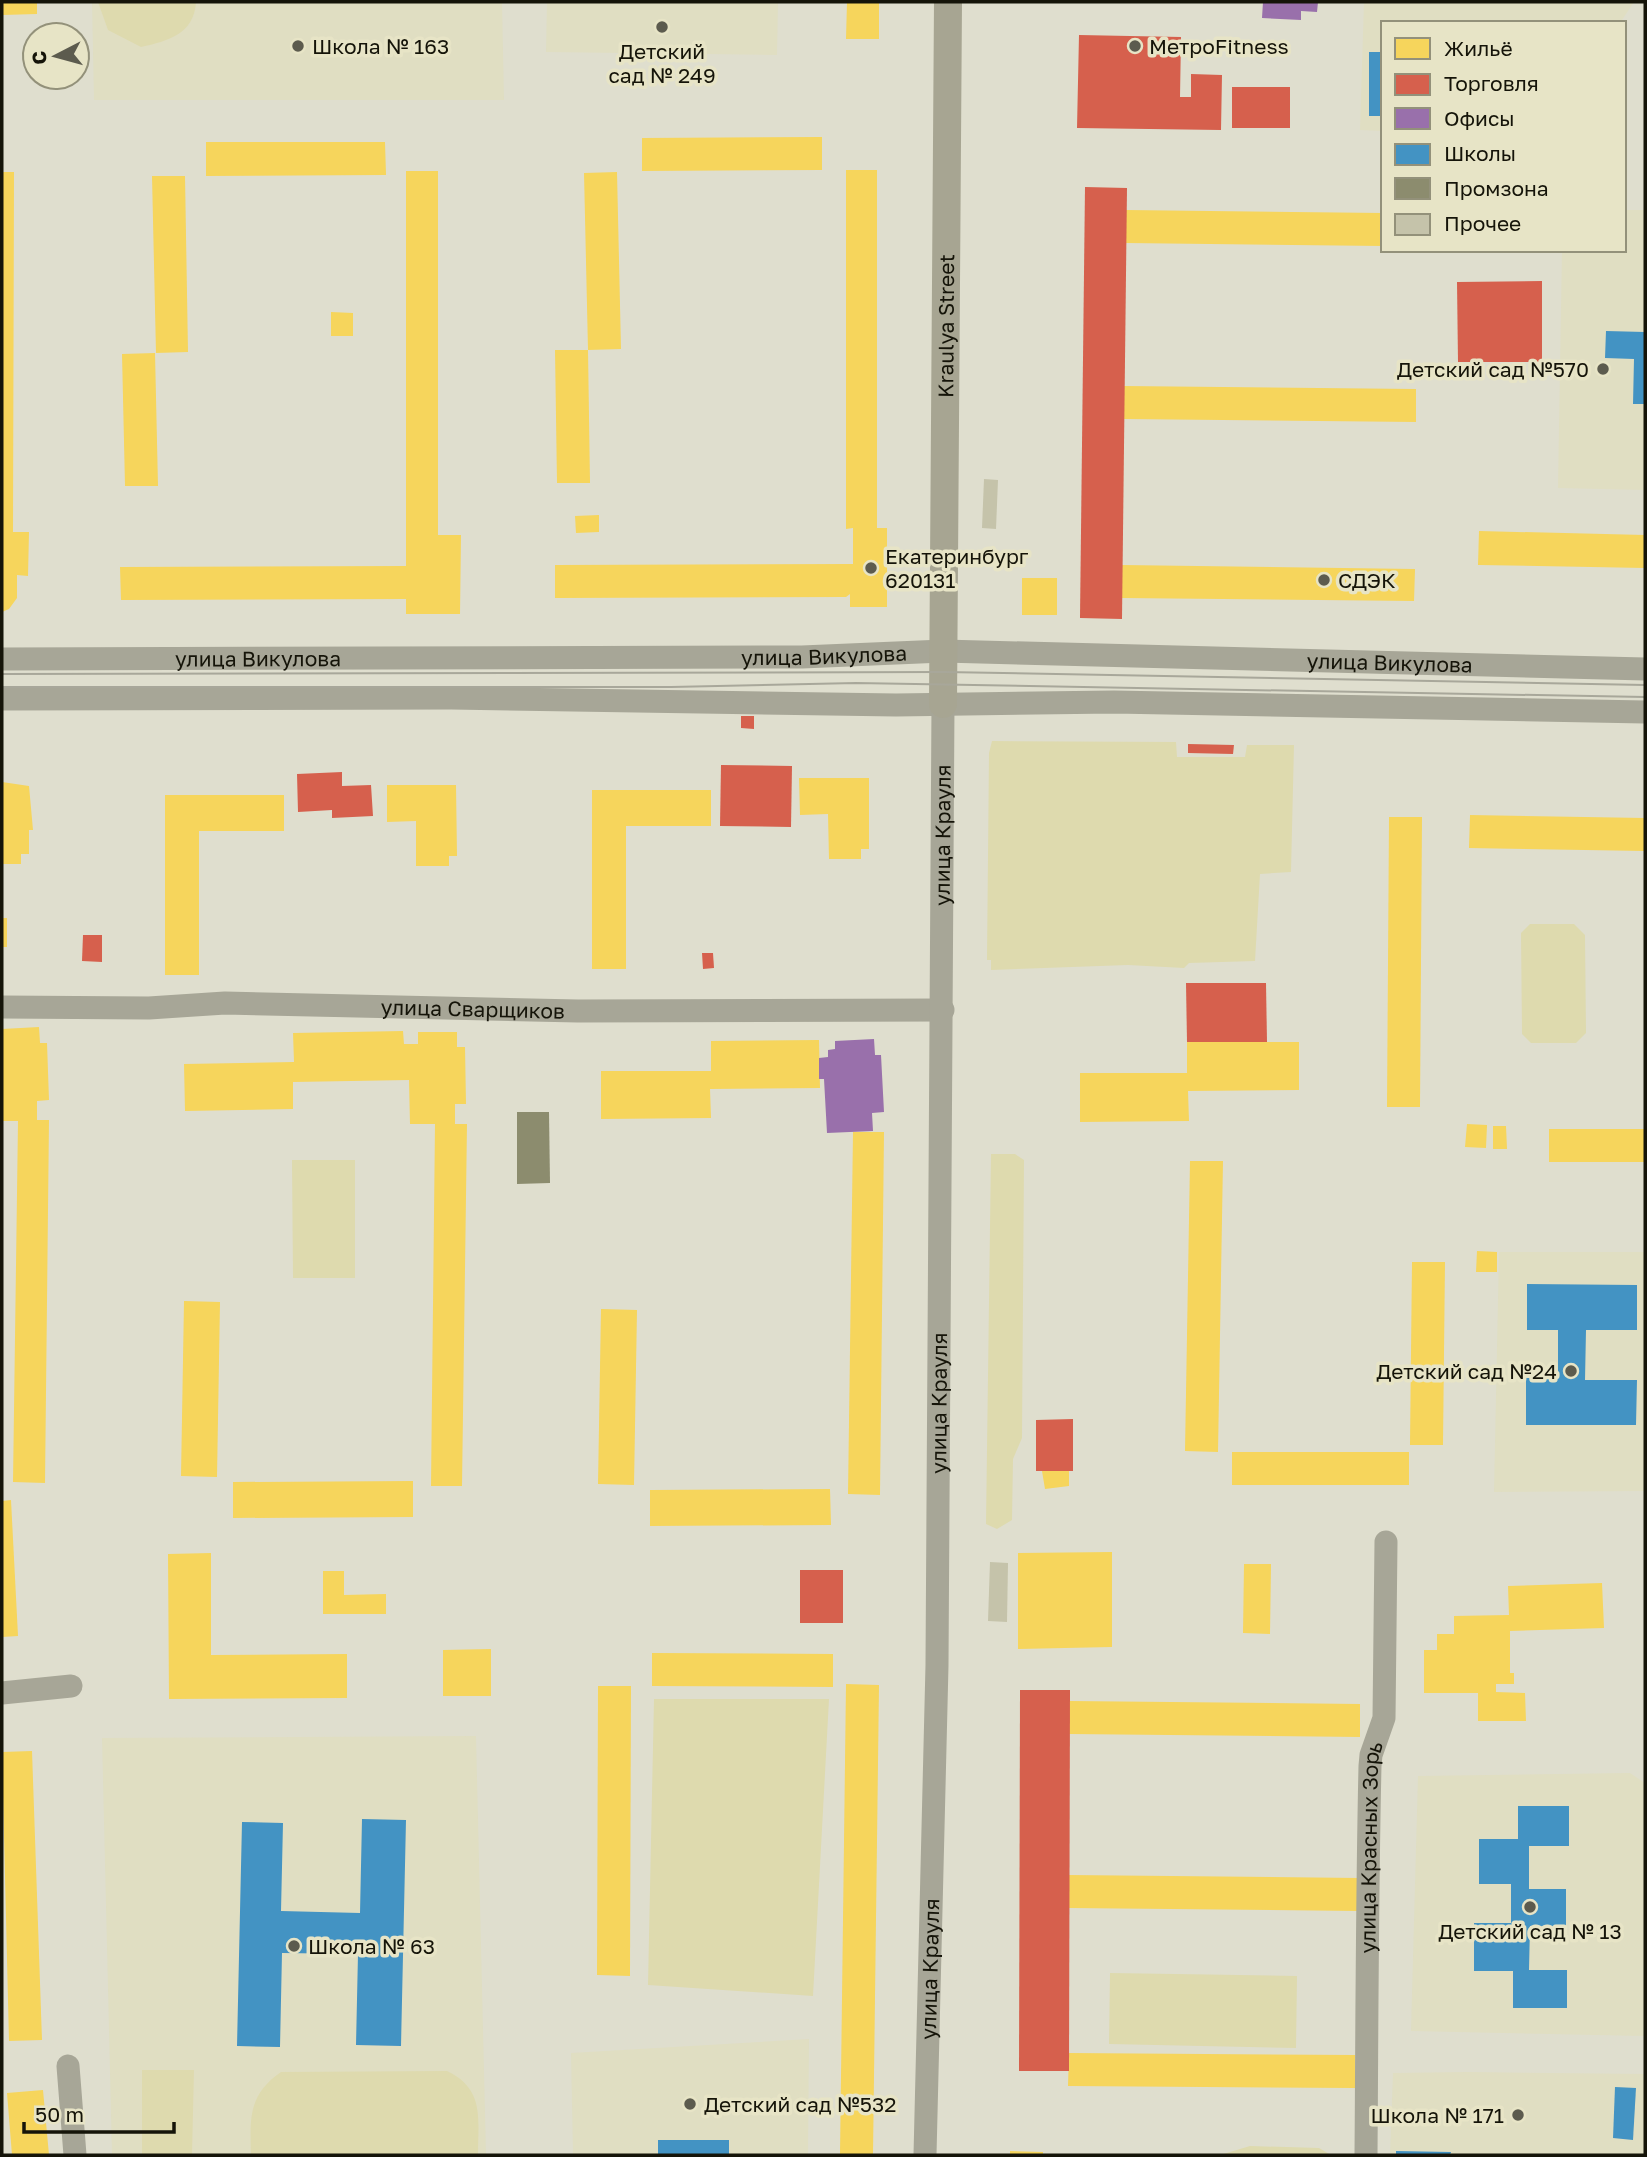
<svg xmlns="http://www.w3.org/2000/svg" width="1647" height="2157" font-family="'Golos Text',sans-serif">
  <rect width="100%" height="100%" fill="#dfdece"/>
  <g fill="#e0dec2">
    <polygon points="92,2 502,2 504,100 94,100"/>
    <polygon points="547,2 778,2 777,55 546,52"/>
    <polygon points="1364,2 1634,2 1620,23 1383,23 1383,131 1360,130"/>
    <polygon points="1624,210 1645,210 1645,490 1558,488 1562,250 1624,250"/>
    <polygon points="1499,1252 1645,1252 1645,1491 1494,1492"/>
    <polygon points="476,1736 486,2155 112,2155 102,1738"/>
    <polygon points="1630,1773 1645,1783 1645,2036 1411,2031 1418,1776"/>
    <polygon points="809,2039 808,2155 573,2155 571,2053"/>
    <polygon points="1468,2072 1645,2074 1645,2155 1390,2155 1393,2073"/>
  </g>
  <g fill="#dedaae">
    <path d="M98 2H196C194 34 168 41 141 47L108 30Z"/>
    <polygon points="992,741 1176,742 1177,757 1245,757 1247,745 1294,745 1291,872 1260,874 1255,961 1189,963 1184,968 1128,965 991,970 991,960 987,960 989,753"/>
    <polygon points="1530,924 1574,924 1585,935 1586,1033 1576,1043 1531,1043 1522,1034 1521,933"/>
    <polygon points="991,1154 1015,1154 1024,1160 1022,1438 1013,1459 1012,1520 997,1529 986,1524"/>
    <polygon points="292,1160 355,1160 355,1278 293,1278"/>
    <polygon points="654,1699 829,1699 813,1996 648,1985"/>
    <polygon points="1110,1973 1297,1976 1296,2048 1109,2044"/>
    <polygon points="142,2070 194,2070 192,2155 142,2155"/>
    <path d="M447 2071C485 2089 478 2119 478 2155H251C250 2118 248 2095 281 2072Z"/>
    <polygon points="1250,2146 1319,2148 1331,2155 1220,2155"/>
  </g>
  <g fill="#f6d55c">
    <polygon points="2,2 37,2 37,14 2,15"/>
    <polygon points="847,2 879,2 879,39 846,39"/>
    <polygon points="822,137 822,170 642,171 642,138"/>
    <polygon points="206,142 385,142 386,175 206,176"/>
    <polygon points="846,170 877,170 877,528 887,528 887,607 850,607 850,594 846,597 555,598 555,565 853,564 853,528 846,529"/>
    <polygon points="406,171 438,171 438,535 461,535 460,614 406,614 406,599 121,600 120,567 406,566"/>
    <polygon points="2,172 14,172 13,532 29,532 28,576 17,575 17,598 9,609 2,612"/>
    <polygon points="617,172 621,349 588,350 584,173"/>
    <polygon points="152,176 185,176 188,352 156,353"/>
    <polygon points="1126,210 1383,213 1383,246 1126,243"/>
    <polygon points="331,312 353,313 353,336 331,336"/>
    <polygon points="555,350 588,350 590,483 557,483"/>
    <polygon points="155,353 158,486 125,486 122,354"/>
    <polygon points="1124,386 1416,389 1416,422 1124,419"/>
    <polygon points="599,515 599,532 576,533 575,516"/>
    <polygon points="1479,531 1645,535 1645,568 1478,565"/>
    <polygon points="1122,565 1415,569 1414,601 1122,598"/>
    <rect x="1022" y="578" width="35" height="37"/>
    <polygon points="799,778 869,778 869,849 861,849 861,859 829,859 828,814 800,815"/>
    <polygon points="2,782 29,786 33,830 29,830 29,854 21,854 21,864 2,864"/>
    <polygon points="387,785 456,785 457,856 449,856 449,866 416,866 416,821 387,822"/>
    <polygon points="592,790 711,790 711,826 626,826 626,969 592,969"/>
    <polygon points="165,795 284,795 284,831 199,831 199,975 165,975"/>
    <polygon points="1470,815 1645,818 1645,851 1469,848"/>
    <polygon points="1389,817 1422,817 1420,1107 1387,1107"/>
    <rect x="2" y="918" width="5" height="29"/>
    <polygon points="39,1027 40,1043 47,1043 49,1100 37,1101 37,1120 49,1120 45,1483 13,1482 18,1121 2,1121 2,1029"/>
    <polygon points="403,1031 404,1044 418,1044 418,1032 457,1032 457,1047 465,1047 466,1104 455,1104 455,1124 467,1124 462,1486 431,1486 435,1124 410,1124 409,1080 293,1082 293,1109 185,1111 184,1064 294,1062 293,1033"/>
    <polygon points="819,1040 820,1088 710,1089 711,1118 601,1119 601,1071 711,1071 711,1041"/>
    <polygon points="1187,1042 1299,1042 1299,1090 1188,1091 1189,1121 1080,1122 1080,1073 1187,1073"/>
    <polygon points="1467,1124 1487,1125 1486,1148 1465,1147"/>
    <polygon points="1493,1126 1506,1126 1507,1149 1493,1149"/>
    <rect x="1549" y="1129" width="96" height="33"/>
    <polygon points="853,1132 884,1132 880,1495 848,1494"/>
    <polygon points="1190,1161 1223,1161 1218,1452 1185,1451"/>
    <polygon points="1477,1251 1497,1252 1497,1272 1476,1272"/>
    <polygon points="1412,1262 1445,1262 1443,1445 1410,1445"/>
    <polygon points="184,1301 220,1302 217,1477 181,1476"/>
    <polygon points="601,1309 637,1310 634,1485 598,1484"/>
    <rect x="1232" y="1452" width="177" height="33"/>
    <polygon points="1042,1471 1069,1471 1069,1486 1045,1489"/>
    <polygon points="413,1481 413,1517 233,1518 233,1482"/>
    <polygon points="830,1489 831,1525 650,1526 650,1490"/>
    <polygon points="11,1500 18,1636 2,1637 2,1501"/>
    <polygon points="1112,1552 1112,1647 1018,1649 1018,1553"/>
    <polygon points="211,1553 211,1655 347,1654 347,1698 169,1699 168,1554"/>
    <polygon points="1244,1564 1271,1564 1270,1634 1243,1633"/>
    <polygon points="323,1571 344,1571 344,1595 386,1594 386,1614 323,1614"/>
    <polygon points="1602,1583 1604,1628 1510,1631 1510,1673 1514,1673 1514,1684 1496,1684 1496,1692 1525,1693 1526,1721 1478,1721 1478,1693 1424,1693 1424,1650 1437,1650 1437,1634 1454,1634 1454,1616 1509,1615 1508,1586"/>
    <polygon points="491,1649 491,1696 443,1696 443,1650"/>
    <polygon points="652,1653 833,1654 833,1687 652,1686"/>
    <polygon points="846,1684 879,1685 873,2155 840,2155"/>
    <polygon points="598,1686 631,1686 630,1976 597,1975"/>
    <polygon points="1069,1701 1360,1704 1360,1737 1069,1734"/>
    <polygon points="32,1751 42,2040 9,2041 2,1752"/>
    <polygon points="1069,1875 1359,1878 1359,1911 1069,1908"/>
    <polygon points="1069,2053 1355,2055 1355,2088 1068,2086"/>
    <polygon points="43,2090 49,2155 12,2155 7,2093"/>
    <polygon points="1010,2151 1043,2152 1043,2155 1010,2155"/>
  </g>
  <g fill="#d6604d">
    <polygon points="1079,35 1181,37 1180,97 1191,97 1191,74 1222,75 1221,130 1077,128"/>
    <rect x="1232" y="87" width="58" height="41"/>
    <polygon points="1085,187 1127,188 1122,619 1080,618"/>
    <polygon points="1542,281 1542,362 1458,362 1457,282"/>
    <polygon points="741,716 754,716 754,729 741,728"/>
    <polygon points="1188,744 1234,745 1233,754 1188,753"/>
    <polygon points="721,765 792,766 791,827 720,826"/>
    <polygon points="342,772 342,786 371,785 373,816 332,818 332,810 298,812 297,774"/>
    <polygon points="83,935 102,935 102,962 82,961"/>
    <polygon points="702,953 713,953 714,968 703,969"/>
    <polygon points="1186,983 1266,983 1267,1042 1187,1042"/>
    <polygon points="1073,1419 1073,1471 1036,1471 1036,1420"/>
    <rect x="800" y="1570" width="43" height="53"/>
    <polygon points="1020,1690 1070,1690 1069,2071 1019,2071"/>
  </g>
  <g fill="#9970ab">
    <polygon points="1263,2 1318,2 1317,12 1301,11 1301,20 1262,18"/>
    <polygon points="874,1039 875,1055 881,1055 884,1112 872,1113 873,1131 827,1133 824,1079 819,1079 819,1058 828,1057 828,1050 835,1049 835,1041"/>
  </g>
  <g fill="#4393c3">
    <rect x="1369" y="52" width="14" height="64"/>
    <polygon points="1606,331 1645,332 1645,404 1633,404 1634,359 1605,358"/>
    <polygon points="1527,1284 1637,1285 1637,1330 1586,1330 1585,1380 1637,1380 1636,1425 1526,1425 1526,1378 1558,1378 1558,1330 1527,1330"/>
    <polygon points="1518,1806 1569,1806 1569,1846 1529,1846 1529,1889 1566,1889 1566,1927 1530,1926 1529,1970 1567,1970 1567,2008 1513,2008 1513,1971 1474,1971 1474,1923 1511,1923 1511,1884 1479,1884 1479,1839 1518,1839"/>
    <polygon points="362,1819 406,1820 401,2046 356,2045 358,1954 282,1953 280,2047 237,2046 242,1822 283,1823 281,1911 360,1913"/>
    <polygon points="1615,2087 1636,2088 1633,2140 1613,2138"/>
    <rect x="658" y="2140" width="71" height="15"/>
    <polygon points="1396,2151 1451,2152 1450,2155 1396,2155"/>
  </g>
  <polygon fill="#8c8c6e" points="517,1112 549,1112 550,1183 517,1184"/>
  <g fill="#c5c3aa">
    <polygon points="984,479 998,480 996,529 982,528"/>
    <polygon points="990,1562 1008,1563 1007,1622 988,1621"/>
  </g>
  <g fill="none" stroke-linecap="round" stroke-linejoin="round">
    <g stroke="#a7a697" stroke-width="23">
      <path id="s1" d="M2 659 802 657 943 651 1645 669"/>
      <polyline points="2,699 451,698 896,705 1114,702 1645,712"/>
      <path id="s2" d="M2 1007 149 1008 225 1003 578 1011 943 1010"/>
      <polyline points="2,1693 71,1686"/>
      <polyline points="68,2066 75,2155"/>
      <path id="s3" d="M925 2155 937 1665 943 704"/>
      <path id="s4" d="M1366 2155C1367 2025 1367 1896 1370 1766L1371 1755 1384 1718 1386 1542"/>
    </g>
    <path stroke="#a7a592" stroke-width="28" id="s5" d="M943 704 948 2"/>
    <g stroke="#a8a79a" stroke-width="2">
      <polyline points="2,674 944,672 1645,685"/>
      <polyline points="2,687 671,687 856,683 1645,697"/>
    </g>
  </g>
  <g fill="#5c5b4e" stroke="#e7e4c6" stroke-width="2.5">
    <circle cx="662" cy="27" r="7"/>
    <circle cx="298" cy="46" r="7"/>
    <circle cx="1135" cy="46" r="7"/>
    <circle cx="1603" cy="369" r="7"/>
    <circle cx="871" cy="568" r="7"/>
    <circle cx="1324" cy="580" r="7"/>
    <circle cx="1571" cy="1371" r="7"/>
    <circle cx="1530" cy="1907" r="7"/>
    <circle cx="294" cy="1946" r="7"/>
    <circle cx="690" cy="2104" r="7"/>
    <circle cx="1518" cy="2115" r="7"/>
  </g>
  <g text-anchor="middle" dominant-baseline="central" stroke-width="7" stroke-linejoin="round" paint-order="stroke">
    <g font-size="21" fill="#151409" stroke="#e7e4c6" text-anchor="start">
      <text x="312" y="46">Школа № 163</text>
      <text x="1149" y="46">МетроFitness</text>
      <text x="662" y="51" text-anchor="middle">Детский<tspan x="662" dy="24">сад № 249</tspan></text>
      <text x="1589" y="369" text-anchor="end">Детский сад №570</text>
      <text x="885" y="556">Екатеринбург<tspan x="885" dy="24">620131</tspan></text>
      <text x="1338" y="580">СДЭК</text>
      <text x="1557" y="1371" text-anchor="end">Детский сад №24</text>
      <text x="1530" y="1931" text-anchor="middle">Детский сад № 13</text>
      <text x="308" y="1946">Школа № 63</text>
      <text x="704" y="2104">Детский сад №532</text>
      <text x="1504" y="2115" text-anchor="end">Школа № 171</text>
    </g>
    <g font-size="21" fill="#151409" stroke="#e7e4c6">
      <text stroke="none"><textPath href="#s5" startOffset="378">Kraulya Street</textPath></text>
      <text stroke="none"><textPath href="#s1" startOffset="822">улица Викулова</textPath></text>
      <text stroke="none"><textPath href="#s1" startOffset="256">улица Викулова</textPath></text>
      <text stroke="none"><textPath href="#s1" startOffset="1388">улица Викулова</textPath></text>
      <text stroke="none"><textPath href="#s3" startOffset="1320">улица Крауля</textPath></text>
      <text stroke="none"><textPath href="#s2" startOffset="471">улица Сварщиков</textPath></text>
      <text stroke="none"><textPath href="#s3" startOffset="752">улица Крауля</textPath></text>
      <text stroke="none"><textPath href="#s4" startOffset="308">улица Красных Зорь</textPath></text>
      <text stroke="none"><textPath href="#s3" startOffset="186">улица Крауля</textPath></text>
    </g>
  </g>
  <rect width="1647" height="2157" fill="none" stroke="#151409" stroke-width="7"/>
  <rect x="1381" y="21" width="245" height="231" fill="#e7e4c6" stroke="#93917a" stroke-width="2"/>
  <rect x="1395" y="38" width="35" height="21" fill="#f6d55c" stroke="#93917a" stroke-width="2"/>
  <text x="1444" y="56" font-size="21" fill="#151409">Жильё</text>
  <rect x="1395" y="74" width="35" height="21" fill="#d6604d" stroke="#93917a" stroke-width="2"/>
  <text x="1444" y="91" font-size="21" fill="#151409">Торговля</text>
  <rect x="1395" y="108" width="35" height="21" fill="#9970ab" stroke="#93917a" stroke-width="2"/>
  <text x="1444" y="126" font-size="21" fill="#151409">Офисы</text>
  <rect x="1395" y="144" width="35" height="21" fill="#4393c3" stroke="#93917a" stroke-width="2"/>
  <text x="1444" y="161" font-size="21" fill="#151409">Школы</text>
  <rect x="1395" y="178" width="35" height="21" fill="#8c8c6e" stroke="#93917a" stroke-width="2"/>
  <text x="1444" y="196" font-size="21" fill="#151409">Промзона</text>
  <rect x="1395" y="214" width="35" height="21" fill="#c5c3aa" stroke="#93917a" stroke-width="2"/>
  <text x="1444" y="231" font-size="21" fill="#151409">Прочее</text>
  <g transform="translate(56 56) rotate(264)"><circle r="33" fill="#e7e4c6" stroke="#93917a" stroke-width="2"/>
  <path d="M0-5L12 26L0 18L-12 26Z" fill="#5c5b4e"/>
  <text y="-10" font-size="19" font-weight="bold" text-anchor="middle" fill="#151409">С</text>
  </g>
  <path d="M24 2122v10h150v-10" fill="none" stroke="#151409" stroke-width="3.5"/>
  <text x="35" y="2122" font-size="21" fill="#151409" stroke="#e7e4c6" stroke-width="5" paint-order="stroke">50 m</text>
</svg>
